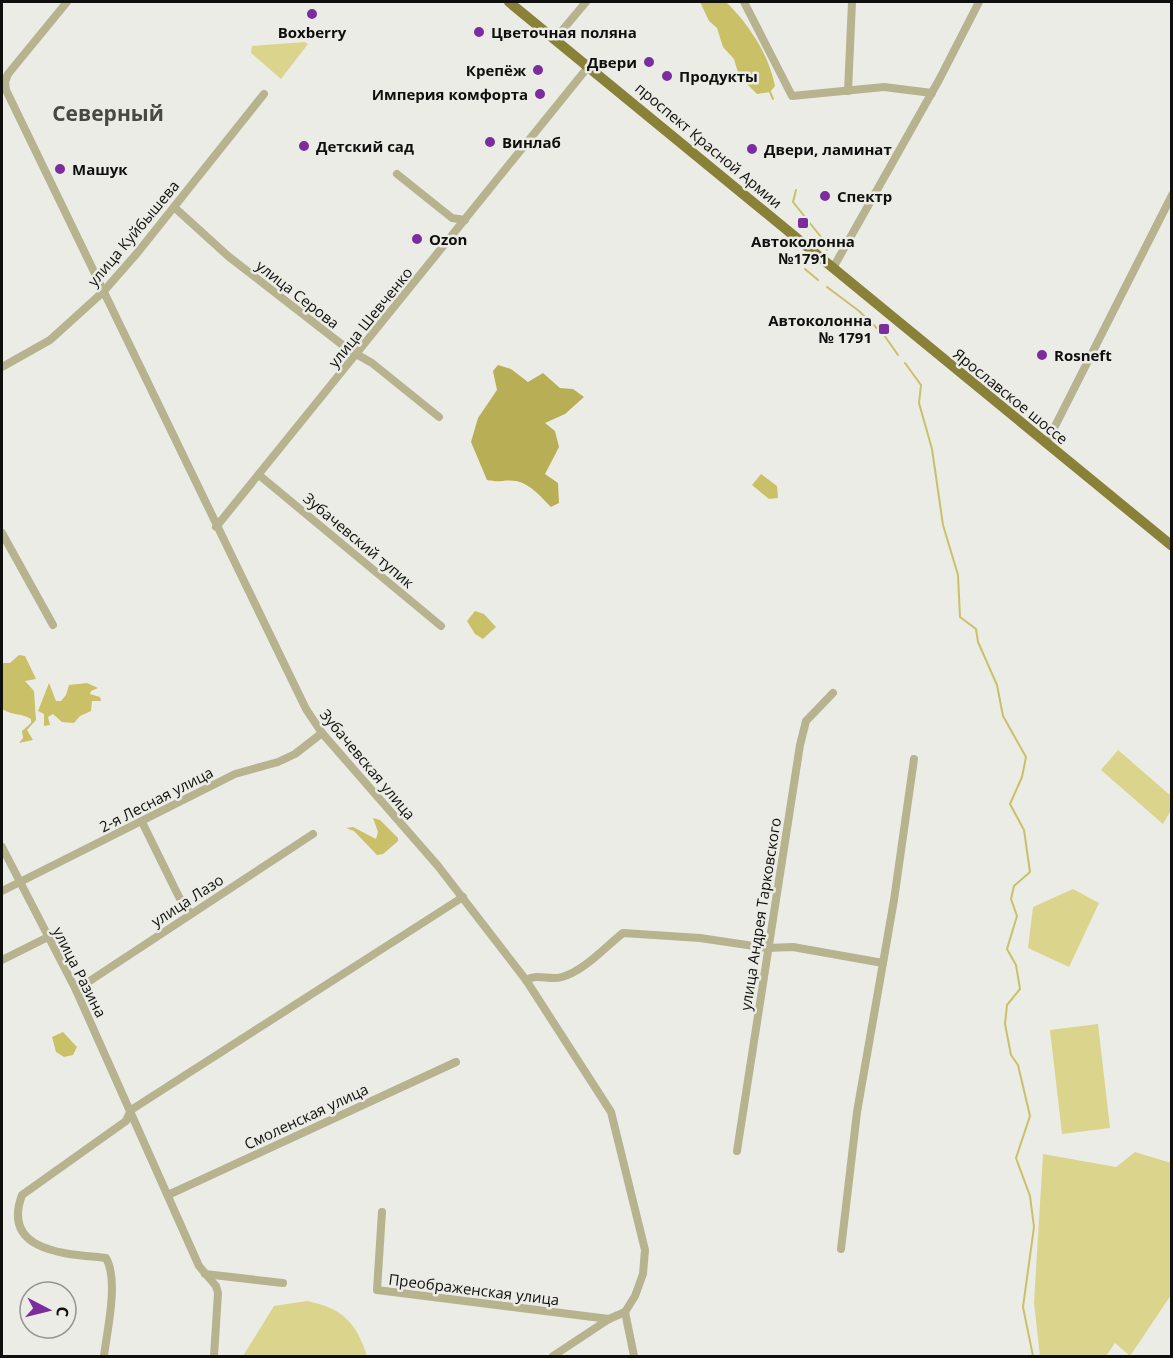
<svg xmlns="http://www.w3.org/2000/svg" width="1173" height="1358" font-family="'Open Sans',sans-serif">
  <rect width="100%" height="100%" fill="#ecece7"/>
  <g fill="#dbd48d">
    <polygon points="305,42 308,44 281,79 251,53 252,46"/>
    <polygon points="1118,750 1171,796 1171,810 1163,824 1101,770"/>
    <polygon points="1073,889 1099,903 1069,967 1028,948 1033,907"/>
    <polygon points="1098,1024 1110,1128 1062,1134 1050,1030"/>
    <polygon points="1135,1152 1171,1163 1171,1295 1130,1356 1115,1343 1106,1356 1040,1356 1034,1303 1043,1154 1116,1167"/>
    <path d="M307 1301C342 1308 356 1322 367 1356H243L274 1306Z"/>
  </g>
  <path fill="#b8ae55" d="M498 365 511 369 528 382 543 373 560 388 573 389 584 397 565 414 545 423 555 431 559 447 545 474 558 483 559 503 551 507C541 497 531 484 516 481 506 479 497 483 487 480L471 442 478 418 497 390 493 371Z"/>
  <g fill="#cac067">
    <path d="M700 2H726C749 24 769 55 775 86L770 92 757 94 739 76 734 59 723 47 717 28 709 21Z"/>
    <polygon points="761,474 777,486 778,498 769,499 752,485"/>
    <polygon points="475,611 484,614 496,627 483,639 475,634 467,621"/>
    <path d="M19 655 25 656 36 679 25 681 34 691 36 720 27 730 33 740 19 743 23 738 22 731 31 723V719C22 713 14 716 2 709V663H10Z"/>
    <polygon points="49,683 56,701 61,701 66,695 69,685 87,683 98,688 91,691 90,694 100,697 101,701 92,701 91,711 80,716 74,723 62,722 53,714 48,717 50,725 44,726 44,714 38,711"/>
    <polygon points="373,818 380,820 398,838 398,841 383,854 377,855 354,831 346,828 353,827 376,839 378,832"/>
    <polygon points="63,1032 77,1047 73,1055 64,1057 56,1052 52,1037"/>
  </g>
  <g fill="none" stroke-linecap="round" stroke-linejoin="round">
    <g stroke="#cac067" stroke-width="2">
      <polyline points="770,92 773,99"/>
      <polyline points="796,190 793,202 825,242 827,250"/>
      <polyline points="805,269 818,280"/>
      <polyline points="827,287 859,311 884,335 898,355"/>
      <polyline points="905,363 921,385 919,403 932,449 943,525 958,575 960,617 976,629 978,642 997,685 1003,716 1026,757 1022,777 1010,804 1024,830 1030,872 1014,886 1011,899 1017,916 1007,949 1016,965 1020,989 1007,1005 1005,1024 1011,1055 1018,1065 1030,1116 1016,1158 1030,1196 1034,1227 1023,1307 1033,1356"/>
    </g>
    <g stroke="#b6b38e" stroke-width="8">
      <polyline points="67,2 8,74 5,82 6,90 306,709 322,733 438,866 526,980 611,1112 645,1250 643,1274 635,1296 625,1312"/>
      <polyline points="744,2 792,96 884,87 932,93"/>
      <polyline points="555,39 586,2"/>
      <polyline points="848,91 852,2"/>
      <polyline points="397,174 452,218 465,220"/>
      <polyline points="174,207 228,256 349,350 372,363 439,417"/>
      <polyline points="833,268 939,80 979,2"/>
      <polyline points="2,367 50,340 103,292 138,252 264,94"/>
      <polyline points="1046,444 1172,195"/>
      <polyline points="259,475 441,626"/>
      <polyline points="216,527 588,67"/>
      <polyline points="2,533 53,625"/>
      <polyline points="142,822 179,897 190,913"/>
      <polyline points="2,847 76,990 199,1266 216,1286 218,1293 214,1356"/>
      <polyline points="2,891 235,774 278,762 295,754 322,733"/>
      <polyline points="2,960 48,937"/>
      <path d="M526 980C539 973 549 981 562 977 584 971 605 947 623 933L700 938 767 948 793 947 883 963"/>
      <polyline points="76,990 313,834"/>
      <polyline points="737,1151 800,745 806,721 833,693"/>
      <polyline points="168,1195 456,1062"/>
      <polyline points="382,1212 377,1290 609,1319"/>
      <polyline points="841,1249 857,1112 894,900 914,759"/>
      <polyline points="205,1274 283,1283"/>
      <polyline points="625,1312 634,1356"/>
      <path d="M104 1356C107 1331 119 1280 106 1258 72 1254 0 1254 22 1195L126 1121 131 1110 463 897"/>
      <polyline points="553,1356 609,1319 625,1312"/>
    </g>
    <polyline stroke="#898138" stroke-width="10" points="509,2 1172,546"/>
  </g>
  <g fill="#7b2d9e" stroke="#ecece7" stroke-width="2">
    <circle cx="312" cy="14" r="6"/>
    <circle cx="479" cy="32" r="6"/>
    <circle cx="649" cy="62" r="6"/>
    <circle cx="538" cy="70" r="6"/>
    <circle cx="667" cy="76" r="6"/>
    <circle cx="540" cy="94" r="6"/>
    <circle cx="490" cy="142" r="6"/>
    <circle cx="304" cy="146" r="6"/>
    <circle cx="752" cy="149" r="6"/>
    <circle cx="60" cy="169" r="6"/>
    <circle cx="825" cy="196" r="6"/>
    <rect x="797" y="217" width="12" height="12" rx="3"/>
    <circle cx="417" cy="239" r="6"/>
    <rect x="878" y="323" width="12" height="12" rx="3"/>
    <circle cx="1042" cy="355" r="6"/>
  </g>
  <g text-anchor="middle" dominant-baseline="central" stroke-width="5" stroke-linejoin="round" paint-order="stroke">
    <g font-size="15" font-weight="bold" fill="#0f0f0d" stroke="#ecece7" text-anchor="start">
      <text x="312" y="32" text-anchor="middle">Boxberry</text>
      <text x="491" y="32">Цветочная поляна</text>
      <text x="637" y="62" text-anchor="end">Двери</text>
      <text x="526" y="70" text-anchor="end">Крепёж</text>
      <text x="679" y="76">Продукты</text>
      <text x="528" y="94" text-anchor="end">Империя комфорта</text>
      <text x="502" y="142">Винлаб</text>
      <text x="316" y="146">Детский сад</text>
      <text x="764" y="149">Двери, ламинат</text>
      <text x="72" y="169">Машук</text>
      <text x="837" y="196">Спектр</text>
      <text x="429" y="239">Ozon</text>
      <text x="803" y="241" text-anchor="middle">Автоколонна<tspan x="803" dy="17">№1791</tspan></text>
      <text x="872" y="320" text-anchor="end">Автоколонна<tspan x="872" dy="17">№ 1791</tspan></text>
      <text x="1054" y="355">Rosneft</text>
    </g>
    <g font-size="15" fill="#0f0f0d" stroke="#ecece7">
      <text transform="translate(709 145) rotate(40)">проспект Красной Армии</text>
      <text transform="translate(133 233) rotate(-50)">улица Куйбышева</text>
      <text transform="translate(298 294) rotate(38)">улица Серова</text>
      <text transform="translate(370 317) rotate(-51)">улица Шевченко</text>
      <text transform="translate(1011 396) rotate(39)">Ярославское шоссе</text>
      <text transform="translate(359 540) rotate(40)">Зубачевский тупик</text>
      <text transform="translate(368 764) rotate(50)">Зубачевская улица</text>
      <text transform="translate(156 799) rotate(-27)">2-я Лесная улица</text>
      <text transform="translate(187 900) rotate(-33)">улица Лазо</text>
      <text transform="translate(760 914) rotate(-81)">улица Андрея Тарковского</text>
      <text transform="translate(80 972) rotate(63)">улица Разина</text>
      <text transform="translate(306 1116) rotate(-25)">Смоленская улица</text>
      <text transform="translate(474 1289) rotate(7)">Преображенская улица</text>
    </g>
    <g font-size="21" font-weight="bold" fill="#484844" stroke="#ecece7">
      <text x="108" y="113">Северный</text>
    </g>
  </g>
  <rect width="1173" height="1358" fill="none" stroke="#0f0f0d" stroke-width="6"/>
  <g transform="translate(48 1310) rotate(97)"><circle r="28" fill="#ecece7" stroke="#949490" stroke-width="1.5"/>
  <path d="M0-4.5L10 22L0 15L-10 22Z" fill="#7b2d9e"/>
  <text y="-9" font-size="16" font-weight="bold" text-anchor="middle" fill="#0f0f0d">С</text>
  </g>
</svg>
